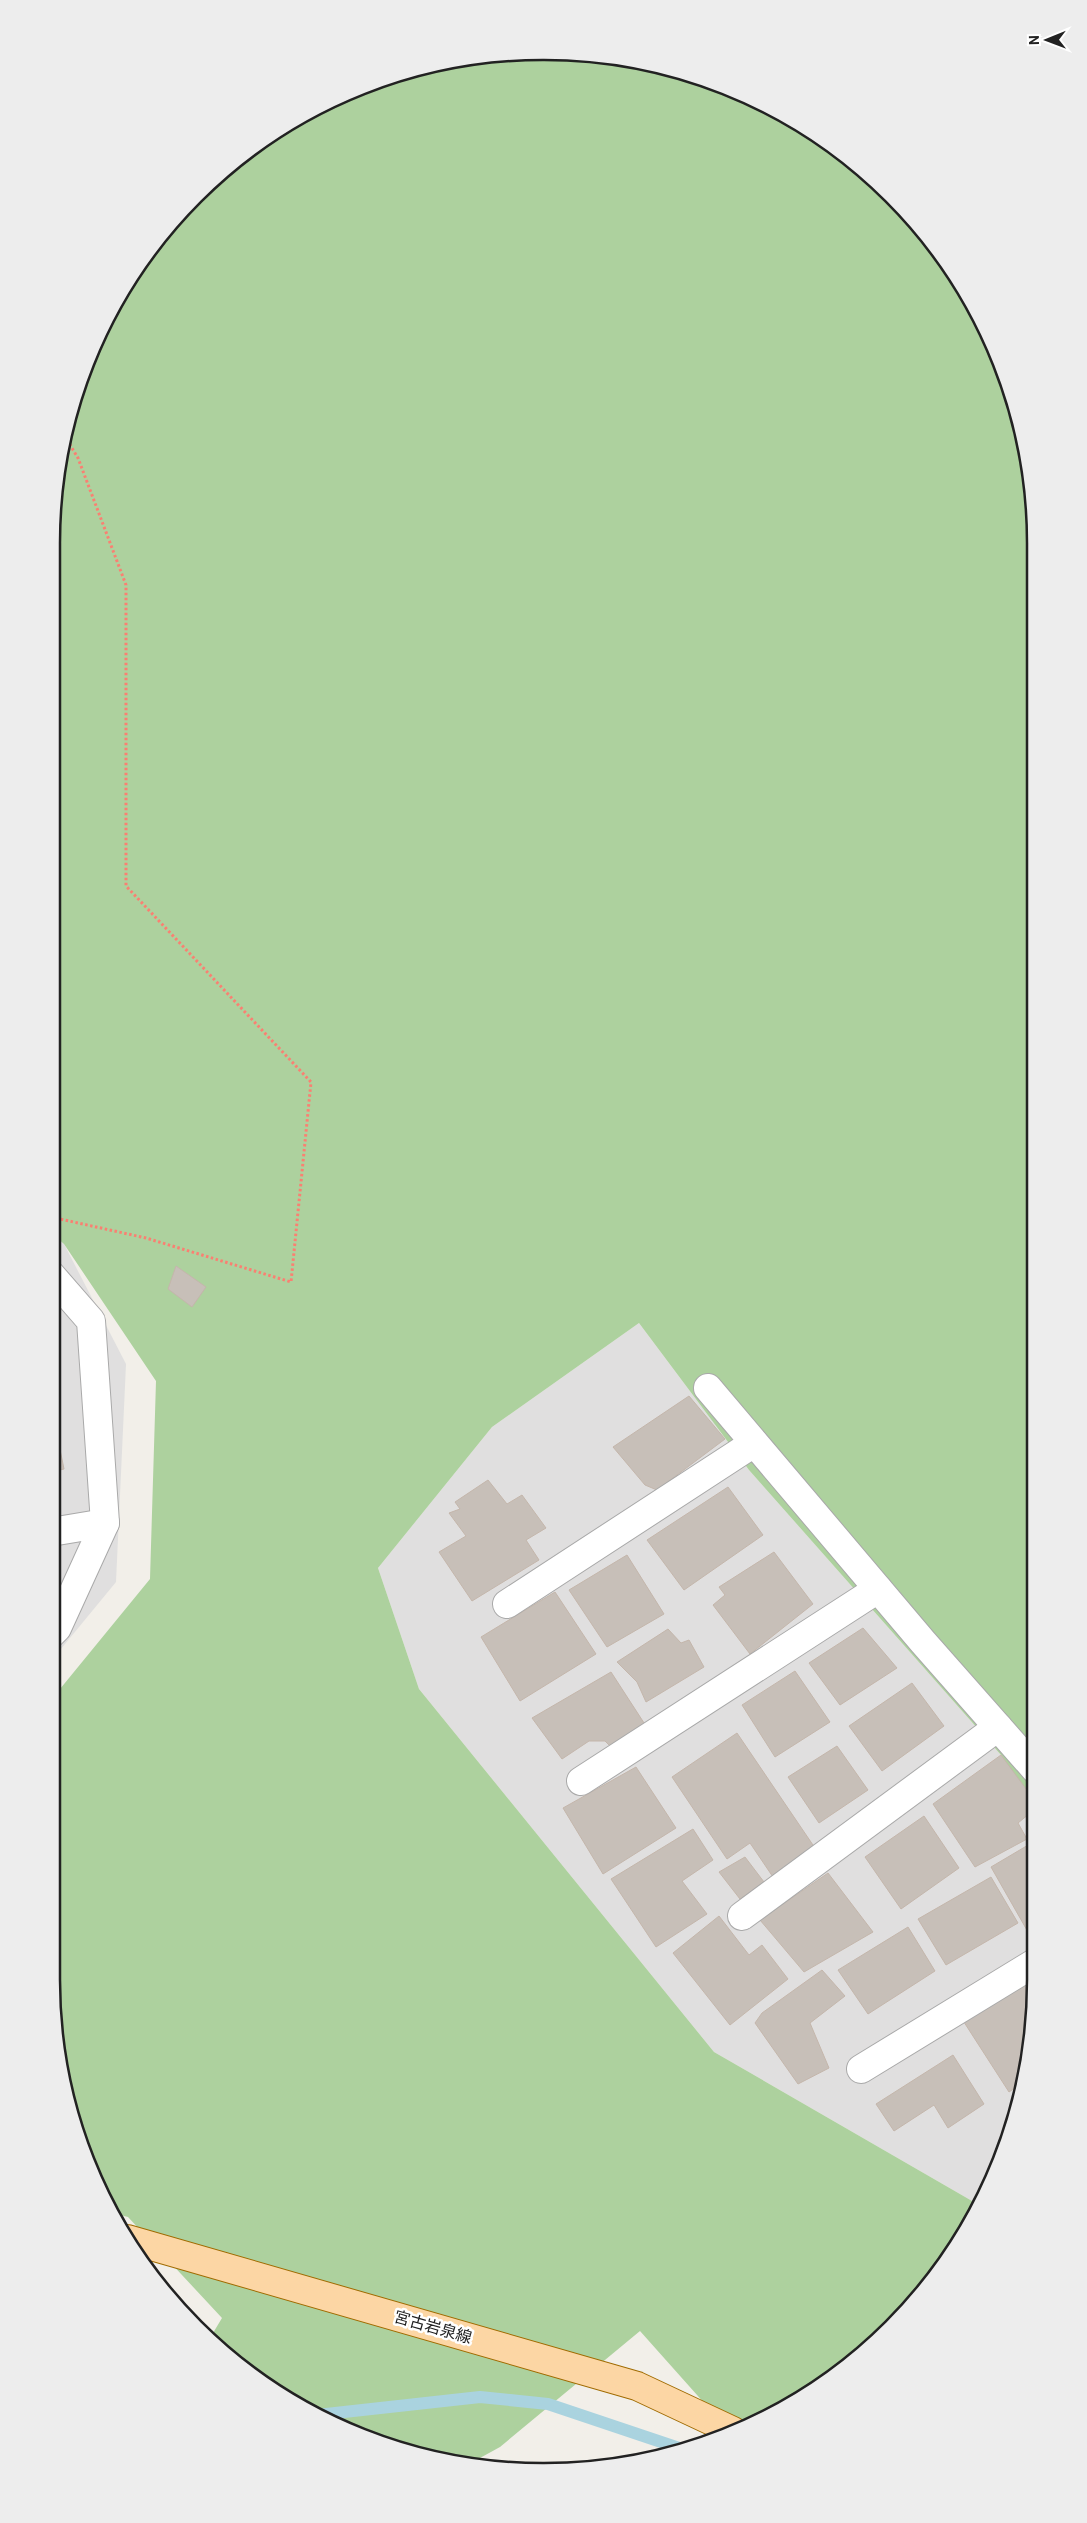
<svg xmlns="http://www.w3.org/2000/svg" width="1087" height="2523" font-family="Roboto,'Noto Sans JP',sans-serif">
  <rect width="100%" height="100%" fill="#f2efe9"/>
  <g fill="#e0dfdf">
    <polygon points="51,1233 64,1244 126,1364 116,1582 51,1661"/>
    <polygon points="639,1323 749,1470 1001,1755 1035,1814 1036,1979 1026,2075 1010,2138 979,2205 714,2052 419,1689 378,1568 492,1427"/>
  </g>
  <path fill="#add19e" d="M512 52 608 56 702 77 761 102 843 153 934 244 998 355 1031 479 1035 1814 1001 1755 749 1470 639 1323 492 1427 378 1568 419 1689 714 2052 979 2205C938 2297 826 2401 730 2432L640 2331 500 2447 469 2464 448 2462 385 2446 298 2406 244 2370 210 2338 222 2318 128 2217 112 2213 77 2138 61 2075 51 1980V1700L150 1579 156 1381 64 1244 51 1233V543L61 448 77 385 117 297 174 219 244 153 326 102 416 68Z"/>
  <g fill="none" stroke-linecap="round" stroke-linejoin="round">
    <polyline stroke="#aad3df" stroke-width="12" points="317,2415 480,2397 548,2404 685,2450"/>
  </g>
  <g fill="#c7bfb8" stroke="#c4b6ab">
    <polygon points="176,1266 206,1287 192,1307 168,1289"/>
    <polygon points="689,1396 725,1439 657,1490 645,1485 613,1447"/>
    <polygon points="51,1406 64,1469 51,1472"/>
    <polygon points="488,1480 507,1504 522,1495 546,1528 526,1540 539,1560 472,1601 439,1552 466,1536 449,1513 460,1509 455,1502"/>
    <polygon points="728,1487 763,1535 684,1590 647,1540"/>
    <polygon points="774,1552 813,1604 750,1654 713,1605 725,1595 719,1587"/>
    <polygon points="627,1555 664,1614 607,1647 569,1590"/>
    <polygon points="555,1592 596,1654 520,1701 481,1637"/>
    <polygon points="863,1628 897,1668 840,1705 809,1663"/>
    <polygon points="668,1629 681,1643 689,1640 704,1667 646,1702 637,1682 617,1662"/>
    <polygon points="795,1671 830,1722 775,1757 742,1705"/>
    <polygon points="611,1672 646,1726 611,1747 605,1741 589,1741 562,1759 532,1718"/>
    <polygon points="912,1683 944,1726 882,1771 849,1726"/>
    <polygon points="737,1733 815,1848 773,1877 750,1843 727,1859 672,1777"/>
    <polygon points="837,1746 868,1790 819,1823 788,1777"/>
    <polygon points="1001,1755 1035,1801 1035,1809 1018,1823 1027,1839 975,1867 933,1804"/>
    <polygon points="636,1767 676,1828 603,1874 563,1808"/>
    <polygon points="924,1816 959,1868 901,1909 865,1857"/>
    <polygon points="693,1829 713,1860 682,1881 707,1914 656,1947 611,1879"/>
    <polygon points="1035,1841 1036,1946 991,1867"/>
    <polygon points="745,1857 764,1882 740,1899 719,1872"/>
    <polygon points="828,1873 873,1932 804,1972 760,1920"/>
    <polygon points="991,1877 1018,1923 946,1965 918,1919"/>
    <polygon points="719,1916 749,1955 762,1945 788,1979 730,2025 673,1953"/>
    <polygon points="908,1927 935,1971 868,2014 838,1970"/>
    <polygon points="822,1970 845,1996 810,2023 829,2068 798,2084 755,2023 762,2013"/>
    <polygon points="1032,1979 1035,1984 1026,2075 1024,2082 1009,2092 962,2019"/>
    <polygon points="953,2055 984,2104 948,2128 934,2105 894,2131 876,2104"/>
  </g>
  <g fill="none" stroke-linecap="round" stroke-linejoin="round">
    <defs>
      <g id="street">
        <polyline points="708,1388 923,1642 1035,1769"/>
        <polyline points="51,1532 105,1523"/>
        <polyline points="507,1604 754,1443"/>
        <polyline points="51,1634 57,1628 105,1523 91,1321 51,1275"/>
        <polyline points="581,1781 878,1589"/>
        <polyline points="742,1916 998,1727"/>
        <polyline points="861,2069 1036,1962"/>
      </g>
      <polyline id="primary" points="127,2239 637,2386 733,2431"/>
    </defs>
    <use href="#street" stroke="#a9a9a9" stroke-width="30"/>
    <use href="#primary" stroke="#a06b00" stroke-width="30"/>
    <polyline stroke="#fa8072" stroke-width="3" stroke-dasharray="2.5 2.5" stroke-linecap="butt" points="51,1217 146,1238 291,1282 311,1082 126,886 126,585 78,458 64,435"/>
    <use href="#street" stroke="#fff" stroke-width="28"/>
    <use href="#primary" stroke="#fcd6a4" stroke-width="28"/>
  </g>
  <g text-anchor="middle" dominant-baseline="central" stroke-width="5" stroke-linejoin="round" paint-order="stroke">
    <g font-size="16" fill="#222" stroke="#fff">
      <text transform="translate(433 2327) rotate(16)">宮古岩泉線</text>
    </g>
  </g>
  <path d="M0 0H1087V2523H0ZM543 60H544A483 483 0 0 1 1027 543V1980A483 483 0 0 1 544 2463H543A483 483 0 0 1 60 1980V543A483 483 0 0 1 543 60Z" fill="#ededed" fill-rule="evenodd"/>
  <path fill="none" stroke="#222" stroke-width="2.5" d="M543 60H544A483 483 0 0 1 1027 543V1980A483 483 0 0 1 544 2463H543A483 483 0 0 1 60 1980V543A483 483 0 0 1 543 60Z"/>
  <g transform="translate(1047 40) rotate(269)" stroke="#ffffff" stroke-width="4" paint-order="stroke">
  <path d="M0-4L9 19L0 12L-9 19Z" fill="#222222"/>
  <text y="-8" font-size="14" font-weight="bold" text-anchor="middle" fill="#222222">N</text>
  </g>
</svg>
